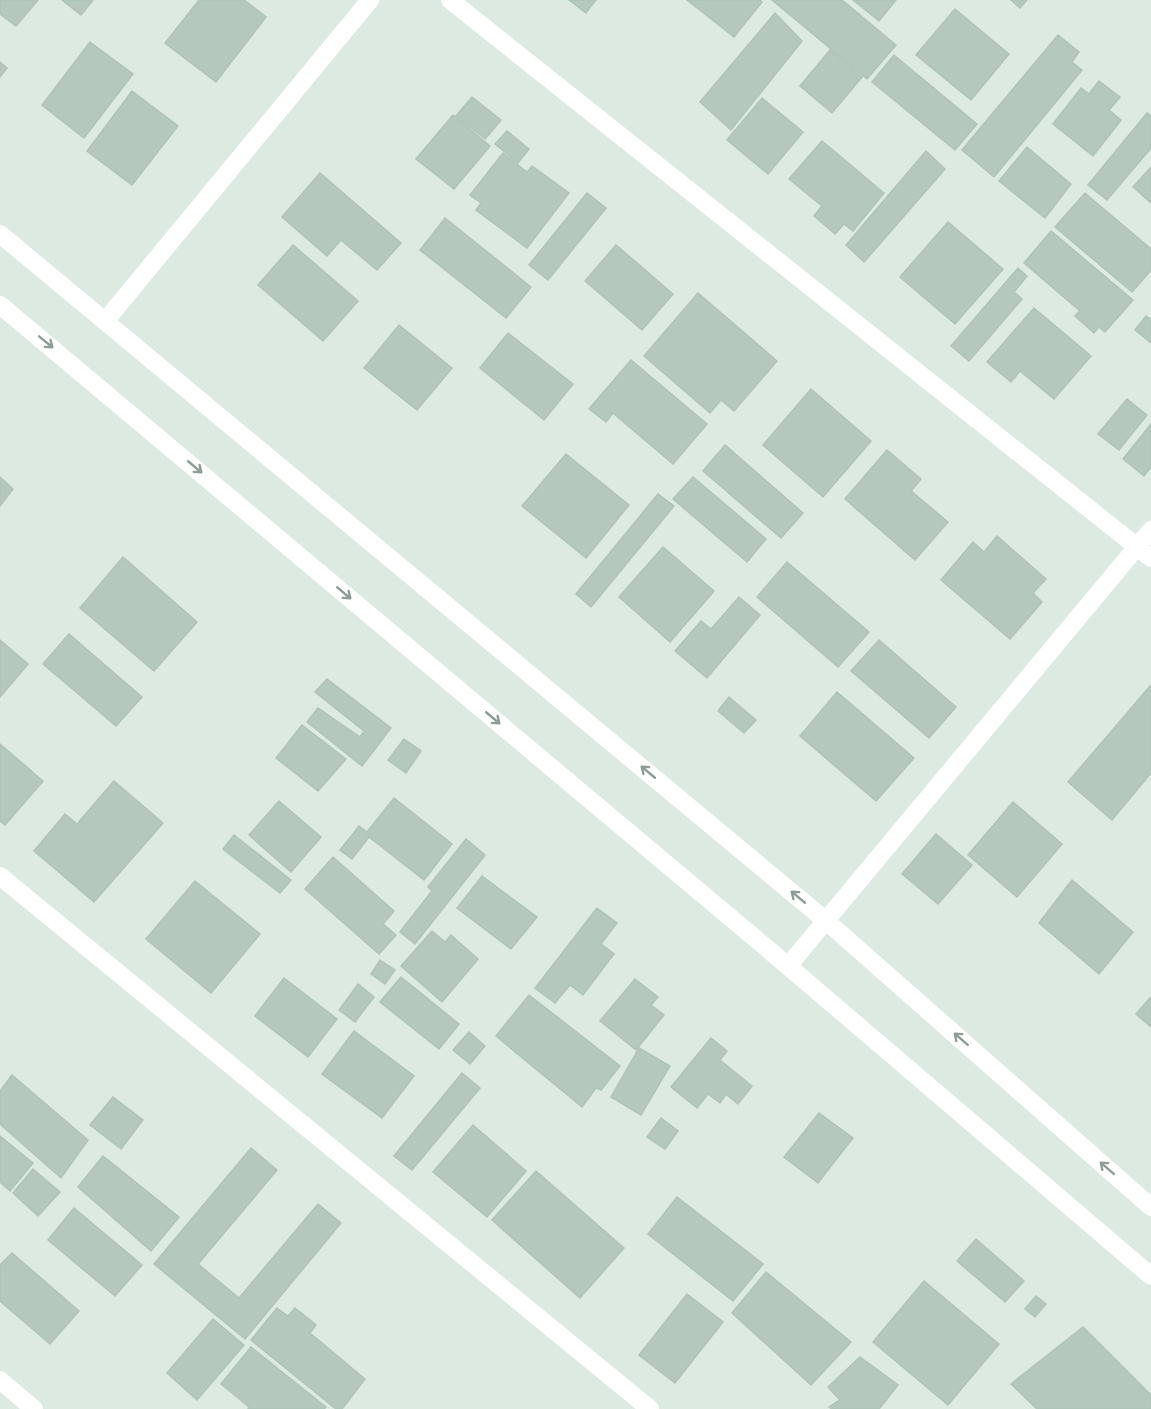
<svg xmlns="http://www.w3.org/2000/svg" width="1151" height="1409" font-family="Raleway,sans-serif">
  <rect width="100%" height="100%" fill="#ddeae2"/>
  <g fill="#b5c8bd" stroke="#afc4b8" stroke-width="1.5">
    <polygon points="0,0 38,0 16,26 0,14"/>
    <polygon points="62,0 93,0 81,15"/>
    <polygon points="199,0 244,0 266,17 216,82 165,43"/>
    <polygon points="569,0 596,0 586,13"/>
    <polygon points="687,0 760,0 762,2 734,37"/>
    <polygon points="772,0 842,0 896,45 867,79"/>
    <polygon points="853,0 896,0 879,21"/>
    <polygon points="1011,0 1027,0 1020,8"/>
    <polygon points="955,9 1009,54 971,100 916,55"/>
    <polygon points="775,13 802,41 731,130 700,102"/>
    <polygon points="1058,35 1079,52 1072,62 1082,70 994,177 962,150"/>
    <polygon points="90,42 133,74 84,138 42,105"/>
    <polygon points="830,50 862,77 832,113 800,86"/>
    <polygon points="894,55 977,124 955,150 872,82"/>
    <polygon points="0,62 7,68 0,77"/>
    <polygon points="1099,81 1120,97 1109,110 1121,120 1093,156 1053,124 1081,88 1089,94"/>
    <polygon points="132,91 178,126 132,185 87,151"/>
    <polygon points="472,97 501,120 485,139 456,116"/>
    <polygon points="762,98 803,132 768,174 727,140"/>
    <polygon points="1147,113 1151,116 1151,148 1107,200 1088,185"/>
    <polygon points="453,115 490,146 454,189 416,159"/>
    <polygon points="507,131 529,149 518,163 495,144"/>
    <polygon points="822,141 884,193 853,231 844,224 835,234 814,216 822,206 789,179"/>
    <polygon points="1027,147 1071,184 1045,218 999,181"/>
    <polygon points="926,151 945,169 864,262 846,245"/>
    <polygon points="503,153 527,172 532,166 569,193 527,248 476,210 481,203 470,195"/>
    <polygon points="1151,167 1151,203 1133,187"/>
    <polygon points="320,173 401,243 377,270 341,240 327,256 282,217"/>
    <polygon points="587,193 606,208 548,280 529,265"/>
    <polygon points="1085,193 1151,249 1151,270 1132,292 1055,227"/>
    <polygon points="445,218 531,287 506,318 420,250"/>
    <polygon points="948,222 1003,269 955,324 900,277"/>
    <polygon points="1051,231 1133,300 1105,332 1099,327 1094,333 1075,316 1080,311 1024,263"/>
    <polygon points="293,245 358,301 323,341 258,285"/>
    <polygon points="616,245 673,294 642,330 585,281"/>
    <polygon points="1018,268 1027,276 1014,292 1022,299 969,361 951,346"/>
    <polygon points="698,293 777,361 734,411 721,400 710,413 644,356"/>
    <polygon points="1034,308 1091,356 1054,399 1020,371 1011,382 987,362"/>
    <polygon points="1146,316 1151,320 1151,343 1135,330"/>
    <polygon points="399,325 452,368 417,410 364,368"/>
    <polygon points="508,333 573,384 544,420 480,368"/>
    <polygon points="631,360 707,424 673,464 613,413 606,422 589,409"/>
    <polygon points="811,389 871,441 823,497 763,445"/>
    <polygon points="1127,399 1147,415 1119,450 1098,434"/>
    <polygon points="1151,424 1151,467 1144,476 1123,459"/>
    <polygon points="725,445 803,513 781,538 703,471"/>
    <polygon points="887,450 921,479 911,491 948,522 915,560 845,499"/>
    <polygon points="566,454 629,505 586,558 522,506"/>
    <polygon points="0,477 13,489 0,506"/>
    <polygon points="693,477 766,539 747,562 673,499"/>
    <polygon points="658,494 674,506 591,607 576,594"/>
    <polygon points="997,536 1046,579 1033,593 1042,602 1010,639 941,580 973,542 984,552"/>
    <polygon points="663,547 714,591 670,642 619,597"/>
    <polygon points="123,557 197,622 154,671 80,608"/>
    <polygon points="787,562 869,632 838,667 757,597"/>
    <polygon points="739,597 760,615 707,678 675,651 701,621 711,629"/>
    <polygon points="69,634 142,697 116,726 43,664"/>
    <polygon points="0,640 28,664 0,697"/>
    <polygon points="879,640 956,707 929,738 851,671"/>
    <polygon points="327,679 391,728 362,766 307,722 318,708 360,737 364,731 315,692"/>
    <polygon points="1151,685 1151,773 1112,820 1068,782"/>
    <polygon points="837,692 914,758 876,801 800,736"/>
    <polygon points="729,697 756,720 744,733 718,711"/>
    <polygon points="302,725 346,759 318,791 276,758"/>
    <polygon points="404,739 421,751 406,773 388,760"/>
    <polygon points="0,744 43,781 5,825 0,821"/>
    <polygon points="114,781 163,823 94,902 34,851 65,814 77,824"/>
    <polygon points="394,798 452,844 424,880 369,837 352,859 340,850 359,826 367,832"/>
    <polygon points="279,801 321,837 291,872 249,835"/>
    <polygon points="1013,802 1062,844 1017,897 968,855"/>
    <polygon points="936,834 972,865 938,904 902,874"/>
    <polygon points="234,835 291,880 280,893 223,849"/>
    <polygon points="466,839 485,855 415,944 400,932 432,891 428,887"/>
    <polygon points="333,857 394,911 383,924 396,935 379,954 305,889"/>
    <polygon points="482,876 537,917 511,949 457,908"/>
    <polygon points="1072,880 1133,932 1099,974 1039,923"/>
    <polygon points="195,881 260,934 211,993 146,939"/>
    <polygon points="597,908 617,923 601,944 614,954 583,995 570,985 555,1003 535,988"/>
    <polygon points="432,931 445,942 451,935 478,959 442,1002 401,966"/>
    <polygon points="380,960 395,970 385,984 371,974"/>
    <polygon points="401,977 459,1024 439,1049 380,1002"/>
    <polygon points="284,978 337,1019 308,1057 255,1016"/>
    <polygon points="635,979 658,997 651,1005 664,1015 636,1050 600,1021"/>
    <polygon points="358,984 374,997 355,1022 339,1010"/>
    <polygon points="529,995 620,1066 601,1090 596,1088 582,1107 496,1036"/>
    <polygon points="1151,997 1151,1027 1136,1014"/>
    <polygon points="354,1031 414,1076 382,1118 322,1074"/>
    <polygon points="469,1032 485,1046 470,1064 453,1050"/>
    <polygon points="711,1038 727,1051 720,1060 752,1086 738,1104 726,1094 720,1103 708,1094 697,1108 671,1087"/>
    <polygon points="639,1048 670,1066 641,1115 611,1097"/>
    <polygon points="462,1073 480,1088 412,1170 394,1156"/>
    <polygon points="12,1075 88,1140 61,1178 0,1124 0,1091"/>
    <polygon points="113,1097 143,1120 121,1149 90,1125"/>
    <polygon points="819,1113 853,1138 818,1183 784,1157"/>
    <polygon points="661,1118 678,1131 665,1149 647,1137"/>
    <polygon points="473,1125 526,1171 487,1217 433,1172"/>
    <polygon points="0,1136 33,1163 10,1191 0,1182"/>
    <polygon points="251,1148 277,1170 198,1264 239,1298 318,1204 341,1223 245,1339 154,1264"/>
    <polygon points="103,1156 179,1217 151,1251 78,1187"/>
    <polygon points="33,1169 60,1192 38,1216 13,1193"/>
    <polygon points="536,1171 624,1248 580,1298 492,1220"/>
    <polygon points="677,1197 763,1264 733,1301 648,1234"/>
    <polygon points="74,1208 142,1265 115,1296 48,1240"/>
    <polygon points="976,1239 1024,1281 1005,1302 957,1261"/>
    <polygon points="12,1253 79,1311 50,1344 0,1301 0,1265"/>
    <polygon points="766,1272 851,1342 811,1385 732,1313"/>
    <polygon points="924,1281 999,1344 948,1405 873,1342"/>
    <polygon points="687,1294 723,1322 675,1383 639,1355"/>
    <polygon points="1036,1296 1046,1304 1035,1317 1025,1309"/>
    <polygon points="277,1308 288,1316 295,1308 316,1325 310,1333 365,1379 342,1409 336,1409 251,1340"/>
    <polygon points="213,1319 244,1345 197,1400 167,1373"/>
    <polygon points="1083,1327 1151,1395 1151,1409 1037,1409 1011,1384"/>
    <polygon points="251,1347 326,1407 324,1409 248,1409 249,1407 221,1384"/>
    <polygon points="860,1357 898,1385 879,1409 832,1409 829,1407 840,1400 828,1387"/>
  </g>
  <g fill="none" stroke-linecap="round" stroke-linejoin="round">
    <g stroke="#fff" stroke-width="18">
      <polyline points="450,0 1151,558"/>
      <polyline points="106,320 370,0"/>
      <polyline points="0,876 650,1409"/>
      <polyline points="788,966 1151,530"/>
      <polyline points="0,1380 34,1409"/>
    </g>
    <g stroke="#fff" stroke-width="18">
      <polyline points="0,234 825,920 1151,1207"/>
      <polyline points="0,305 788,966 1151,1276"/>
    </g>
  </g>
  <defs><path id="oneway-shaft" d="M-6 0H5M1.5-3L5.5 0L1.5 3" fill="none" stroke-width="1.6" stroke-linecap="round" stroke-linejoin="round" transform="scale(1.5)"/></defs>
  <g stroke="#8e9d96">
    <use href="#oneway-shaft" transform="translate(46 342) rotate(39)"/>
    <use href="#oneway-shaft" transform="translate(195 467) rotate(40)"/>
    <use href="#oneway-shaft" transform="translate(344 593) rotate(40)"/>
    <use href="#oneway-shaft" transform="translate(493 718) rotate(40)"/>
    <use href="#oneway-shaft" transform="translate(648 772) rotate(-140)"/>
    <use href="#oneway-shaft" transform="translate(798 897) rotate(-140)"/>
    <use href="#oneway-shaft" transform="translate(961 1039) rotate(-139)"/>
    <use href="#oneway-shaft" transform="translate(1107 1168) rotate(-139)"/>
  </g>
</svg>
